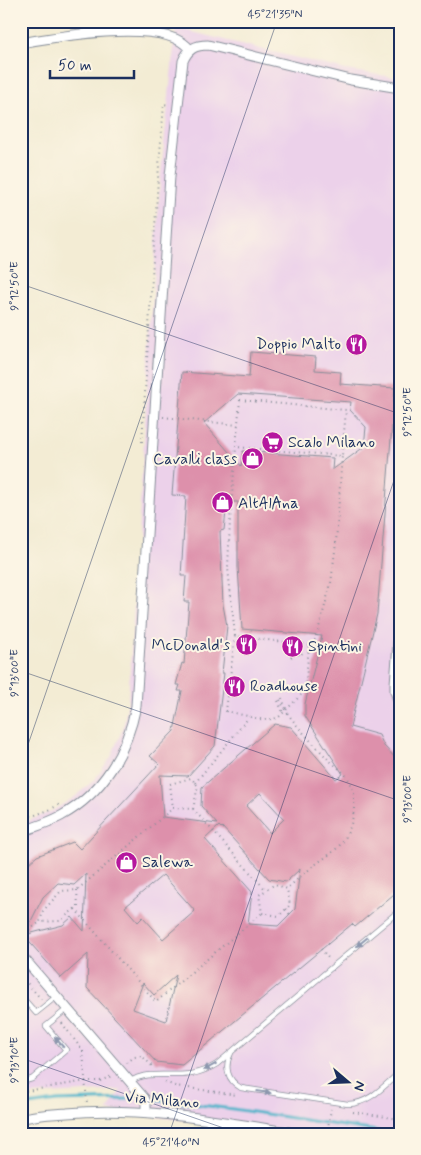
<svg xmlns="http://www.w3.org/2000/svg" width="421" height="1155" font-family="Mynerve,sans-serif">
  <rect width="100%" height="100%" fill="#fcf5e5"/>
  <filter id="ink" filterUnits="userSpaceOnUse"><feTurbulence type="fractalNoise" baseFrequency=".02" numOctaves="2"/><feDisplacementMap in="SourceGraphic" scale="10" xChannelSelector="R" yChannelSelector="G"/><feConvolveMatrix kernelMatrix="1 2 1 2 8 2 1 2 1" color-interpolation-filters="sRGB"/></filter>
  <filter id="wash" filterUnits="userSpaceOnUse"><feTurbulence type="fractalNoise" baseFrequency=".0096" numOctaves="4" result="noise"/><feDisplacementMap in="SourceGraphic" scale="20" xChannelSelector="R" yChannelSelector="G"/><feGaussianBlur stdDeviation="1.12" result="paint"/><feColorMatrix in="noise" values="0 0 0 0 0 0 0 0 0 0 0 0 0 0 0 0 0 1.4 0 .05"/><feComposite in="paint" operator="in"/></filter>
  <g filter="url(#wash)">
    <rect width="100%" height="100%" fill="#f3ecd4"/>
    <polygon fill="#ecd1ea" points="176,28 346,70 400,78 400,1134 300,1134 107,1111 121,1090 32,1095 21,1098 21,824 52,811 76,796 95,779 111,757 123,728 128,702 160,182"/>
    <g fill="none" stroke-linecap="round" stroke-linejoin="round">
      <g stroke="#4db5cb" stroke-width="3">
        <polyline points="152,1099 233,1109 396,1134"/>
        <polyline points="21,1106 57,1101 127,1099"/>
      </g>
    </g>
    <g id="blocks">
      <path fill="#dd90ab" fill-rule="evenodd" d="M251 352 316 357 315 370 341 372 340 384 395 388 377 614 350 727 379 735 384 746 400 763V889L355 927 352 924 182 1065 156 1062 87 988 88 954 61 978 24 936 21 942V870L37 856 73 842 80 849 159 764 150 756 174 731 182 691H178L180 685H176L182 663 184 664 189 602H184L186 576H181L186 496 172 495 182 372 249 377ZM238 394 351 402 350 410 366 427 364 447 332 470 333 458 243 451 241 466 204 423ZM227 502H238V567L242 629 322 636 305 704V716L343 774 336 779 291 727 275 724 202 787 201 806 217 824 163 817 160 775 188 776 215 746 224 673H222L227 626 223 605 220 531 224 530ZM260 793 284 819 270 833 246 806ZM219 826 221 828 222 827 269 879 286 882 300 869 295 909 278 926 248 924 252 892 205 839ZM86 874 84 931 72 917 63 925 24 935 43 897 58 883 74 885ZM163 875 195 911 163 939 143 917 138 922 125 907ZM176 975 166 1021 133 1009 143 983 154 995Z"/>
    </g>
  </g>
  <g filter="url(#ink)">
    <use href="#blocks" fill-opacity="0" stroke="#878e99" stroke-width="1"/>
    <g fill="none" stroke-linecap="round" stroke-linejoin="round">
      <defs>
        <g id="lane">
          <polyline points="21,996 36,1013 57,996"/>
          <path d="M231 1053C224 1067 227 1080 241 1088L348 1104C369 1104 384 1086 400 1072"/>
          <polyline points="21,1082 32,1079 66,1050 46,1026 67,1009"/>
          <path d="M130 1082C145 1070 173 1077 191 1074 201 1072 209 1069 217 1064L400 910"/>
        </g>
        <g id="street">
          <path d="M21 43C55 37 168 17 190 50"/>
          <polyline points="400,618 395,684 395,691 400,706"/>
          <path d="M21 832C34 827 48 823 61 816 103 793 127 752 136 706L170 176 183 61C188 49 195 45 208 45L351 80 400 88"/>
          <polyline points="21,955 144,1098 146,1102 146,1112"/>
          <path d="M21 1119C36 1114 51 1114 67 1113 145 1106 223 1122 300 1134"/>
        </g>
      </defs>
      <use href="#lane" stroke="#878e99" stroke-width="6"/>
      <use href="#street" stroke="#878e99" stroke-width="11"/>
      <g stroke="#878e99" stroke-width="2" stroke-dasharray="1 4" stroke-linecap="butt">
        <polygon points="240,400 346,410 342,456 236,447"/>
        <polyline points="163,417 238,425"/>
        <polyline points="142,442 158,178 164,104 169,105"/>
        <polyline points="235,636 228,568 230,521 236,447"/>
        <polyline points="309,645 235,636 226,711 264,720 278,718 305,691 309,645 316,639 331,583 336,543 342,456"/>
        <polyline points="301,649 303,652 300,656 296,650 302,644"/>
        <polyline points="291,657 296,653"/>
        <polyline points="282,698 286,709"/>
        <path d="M280 700C289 720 312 742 328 759 334 765 342 770 347 777 360 795 354 829 340 845 333 853 324 858 316 864 306 872 296 880 287 889L275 884 259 895 262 913 279 916 290 905 287 889"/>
        <polyline points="278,701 283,713"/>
        <polyline points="195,783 249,717"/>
        <polyline points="193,809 198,786 191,778 170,784 173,808 193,809 266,890"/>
        <polyline points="21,820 49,810 62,803"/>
        <polyline points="77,890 78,906 60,921 40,922 43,911 61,891 77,890 173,808"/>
        <polyline points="75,909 156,1002 262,913"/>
        <polyline points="286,909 290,915"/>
        <polyline points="21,936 40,922"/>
        <polyline points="321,949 329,959"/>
        <polyline points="21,976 41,999"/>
        <polyline points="62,1023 83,1051 87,1103"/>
        <polyline points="127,1063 134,1057 142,1056 153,1067"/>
        <polyline points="165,1082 175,1086 237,1095"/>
        <polyline points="21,1092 86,1081 100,1081 112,1076"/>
        <polyline points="353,1112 400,1119"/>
        <polyline points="327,1134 331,1109"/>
      </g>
      <use href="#lane" stroke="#fff" stroke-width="4.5"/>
      <use href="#street" stroke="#fff" stroke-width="9"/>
    </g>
    <defs><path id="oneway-solid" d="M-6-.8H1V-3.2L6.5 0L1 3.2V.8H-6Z" transform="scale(1.25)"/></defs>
    <g fill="#8d97ae">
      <use href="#oneway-solid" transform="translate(362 942) rotate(140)"/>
      <use href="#oneway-solid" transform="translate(59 1042) rotate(-130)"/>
      <use href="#oneway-solid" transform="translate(210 1067) rotate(152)"/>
      <use href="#oneway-solid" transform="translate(264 1092) rotate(8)"/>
    </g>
  </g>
  <path fill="none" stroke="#1b2f5e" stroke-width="1" stroke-opacity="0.45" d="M384 21 400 27M21 284 400 414M21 671 400 801M21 765 277 21M21 1058 241 1134M169 1134 400 463"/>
  <defs>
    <symbol id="restaurant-disc" viewBox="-11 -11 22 22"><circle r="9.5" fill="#b5179e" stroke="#fcf5e5"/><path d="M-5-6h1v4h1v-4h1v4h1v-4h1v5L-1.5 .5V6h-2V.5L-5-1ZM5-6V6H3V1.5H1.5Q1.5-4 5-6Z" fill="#fff"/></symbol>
    <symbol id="supermarket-disc" viewBox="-11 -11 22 22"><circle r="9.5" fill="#b5179e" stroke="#fcf5e5"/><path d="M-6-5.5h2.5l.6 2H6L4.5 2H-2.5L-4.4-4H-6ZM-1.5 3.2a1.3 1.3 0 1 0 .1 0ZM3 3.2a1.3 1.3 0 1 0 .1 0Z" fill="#fff"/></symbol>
    <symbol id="shop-disc" viewBox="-11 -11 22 22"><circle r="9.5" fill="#b5179e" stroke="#fcf5e5"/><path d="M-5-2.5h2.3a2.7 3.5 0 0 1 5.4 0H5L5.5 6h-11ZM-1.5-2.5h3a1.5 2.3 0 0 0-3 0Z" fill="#fff"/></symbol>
  </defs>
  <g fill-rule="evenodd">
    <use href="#restaurant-disc" x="344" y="332" width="25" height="25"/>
    <use href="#supermarket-disc" x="260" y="430" width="25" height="25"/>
    <use href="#shop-disc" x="240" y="446" width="25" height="25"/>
    <use href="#shop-disc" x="210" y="490" width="25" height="25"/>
    <use href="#restaurant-disc" x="234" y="632" width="25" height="25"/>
    <use href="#restaurant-disc" x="280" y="634" width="25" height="25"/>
    <use href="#restaurant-disc" x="222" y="674" width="25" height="25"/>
    <use href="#shop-disc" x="114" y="850" width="25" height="25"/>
  </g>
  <g text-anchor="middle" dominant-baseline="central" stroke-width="4" stroke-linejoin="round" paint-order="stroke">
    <g font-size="16" fill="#1b2f5e" stroke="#fcf5e5" text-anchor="start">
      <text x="341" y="344" text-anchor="end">Doppio Malto</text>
      <text x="288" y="442">Scalo Milano</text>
      <text x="237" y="459" text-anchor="end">Cavalli class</text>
      <text x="238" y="503">AltAlAna</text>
      <text x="230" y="645" text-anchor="end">McDonald's</text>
      <text x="308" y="646">Spintini</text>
      <text x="250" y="686">Roadhouse</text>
      <text x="142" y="862">Salewa</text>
    </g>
    <g font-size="16" fill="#1b2f5e" stroke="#fcf5e5">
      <text transform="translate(162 1100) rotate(5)">Via Milano</text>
    </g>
  </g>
  <rect width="421" height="1155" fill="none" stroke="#fcf5e5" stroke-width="55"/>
  <g transform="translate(348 1082) rotate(109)" stroke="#fcf5e5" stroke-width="4" paint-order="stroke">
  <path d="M0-4L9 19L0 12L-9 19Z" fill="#1b2f5e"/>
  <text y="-8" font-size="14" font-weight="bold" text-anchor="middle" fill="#1b2f5e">N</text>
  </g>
  <path d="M50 70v8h84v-8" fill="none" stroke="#1b2f5e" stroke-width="2.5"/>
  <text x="58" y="70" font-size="15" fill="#1b2f5e" stroke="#fcf5e5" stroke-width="4" paint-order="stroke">50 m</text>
  <rect x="28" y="28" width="366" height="1100" fill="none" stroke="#1b2f5e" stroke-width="2"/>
  <g font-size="12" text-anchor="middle" fill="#1b2f5e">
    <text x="275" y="18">45°21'35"N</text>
    <text transform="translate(14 286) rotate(-90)" y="4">9°12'50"E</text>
    <text transform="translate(407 412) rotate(-90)" y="4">9°12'50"E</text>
    <text transform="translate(14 673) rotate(-90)" y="4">9°13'00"E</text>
    <text transform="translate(407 799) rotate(-90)" y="4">9°13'00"E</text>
    <text transform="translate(14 1060) rotate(-90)" y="4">9°13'10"E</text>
    <text x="171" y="1146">45°21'40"N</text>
  </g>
</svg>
